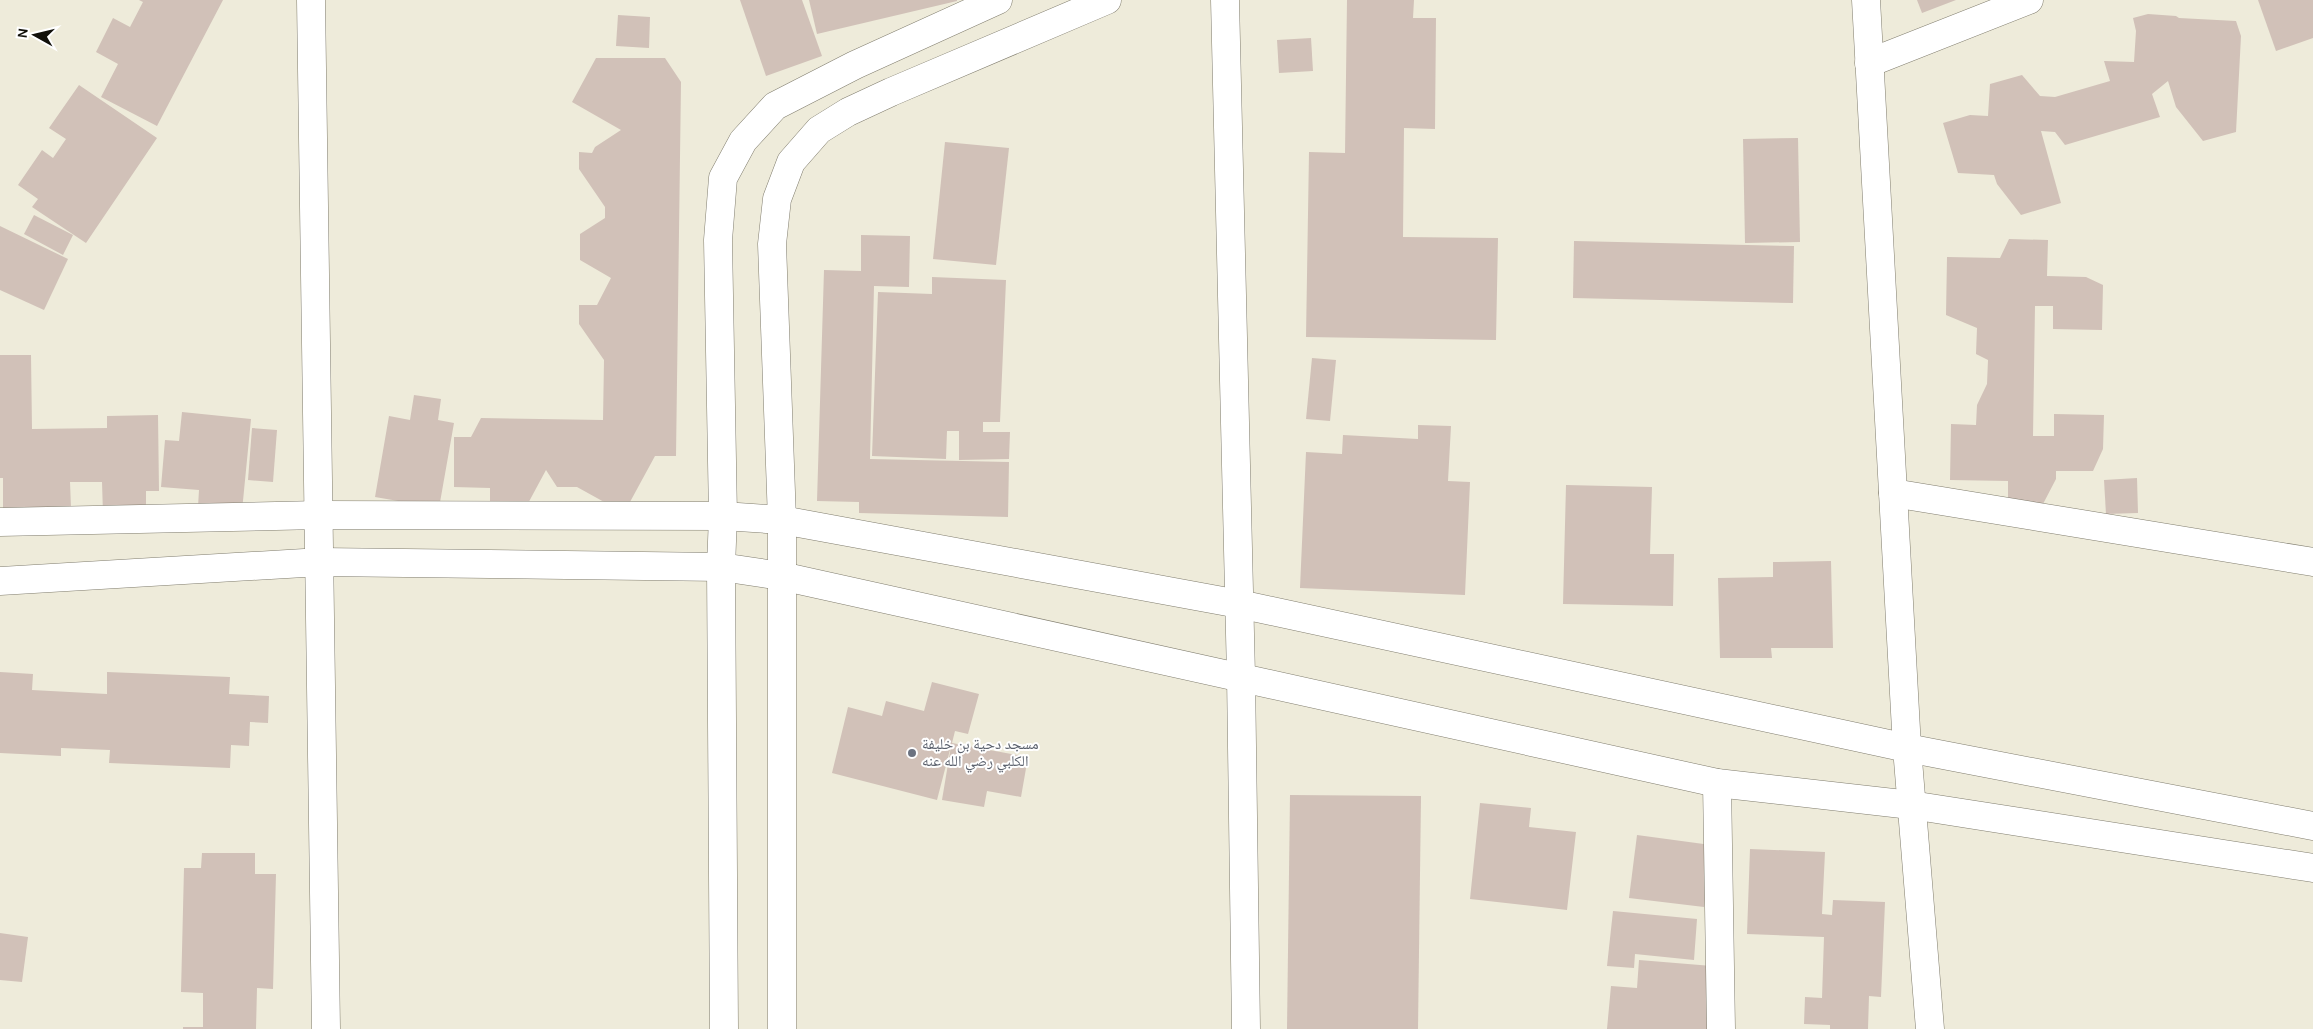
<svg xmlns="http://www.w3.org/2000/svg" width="2313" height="1029" font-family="Karla,'Noto Naskh Arabic',sans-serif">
  <rect width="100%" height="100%" fill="#eeebda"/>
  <g fill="#d1c1b8">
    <polygon points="139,0 223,0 157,126 101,97 118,64 96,52 113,18 130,27 143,2"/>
    <polygon points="740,0 802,0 822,56 766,76"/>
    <polygon points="809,0 957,0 957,1 817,34"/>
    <polygon points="1347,0 1414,0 1413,18 1436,18 1435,129 1404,128 1403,237 1498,238 1496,340 1306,337 1309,152 1345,153"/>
    <polygon points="1917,0 1956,0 1922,13"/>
    <polygon points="2258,0 2313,0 2313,38 2276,51"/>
    <polygon points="2148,14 2176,16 2179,18 2236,21 2241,36 2236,132 2203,141 2176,107 2168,81 2152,94 2160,117 2065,145 2055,132 2041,131 2061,203 2021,215 1997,184 1994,175 1958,173 1943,123 1970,115 1988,116 1990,84 2022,75 2040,96 2055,97 2110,81 2104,61 2134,62 2136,31 2133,18"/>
    <polygon points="618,15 650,17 649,48 616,46"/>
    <polygon points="1311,38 1313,71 1279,73 1277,40"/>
    <polygon points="596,58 665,58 681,82 676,456 655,456 624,513 577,487 557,487 546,470 525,509 490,508 490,488 454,487 454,437 471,437 481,418 603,420 604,360 579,324 579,305 597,305 611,278 580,260 580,234 605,218 605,207 579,169 579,152 592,153 595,147 621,130 572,102"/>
    <polygon points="79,85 157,138 86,243 32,207 38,199 18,185 42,150 53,158 66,139 49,128"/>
    <polygon points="1798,138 1800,242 1745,243 1743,139"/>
    <polygon points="945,142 1009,148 996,265 933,259"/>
    <polygon points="34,215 73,235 63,255 24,234"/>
    <polygon points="0,226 68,259 44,310 0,290"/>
    <polygon points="861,235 910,236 909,287 874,286 870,459 1009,462 1008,517 859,513 859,502 817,501 824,270 861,271"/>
    <polygon points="2009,239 2048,240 2047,276 2086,277 2103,285 2102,330 2053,329 2053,306 2035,306 2033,436 2054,436 2054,414 2104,415 2103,449 2093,471 2056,471 2056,479 2043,504 2008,503 2008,481 1950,480 1951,424 1976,425 1977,405 1987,384 1988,360 1976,354 1977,328 1946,315 1947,257 2000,258"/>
    <polygon points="1574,241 1794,246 1793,303 1573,298"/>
    <polygon points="932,277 1006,280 1000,422 983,422 983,432 1010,432 1009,459 959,460 959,431 947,431 946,459 872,456 878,292 932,294"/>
    <polygon points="0,355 31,355 32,429 107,428 107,416 158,415 159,491 146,491 146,513 103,514 102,482 70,482 71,508 3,509 3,478 0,478"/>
    <polygon points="1312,358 1336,360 1330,421 1306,419"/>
    <polygon points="414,395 441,399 438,420 454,423 439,508 375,497 389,416 410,420"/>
    <polygon points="182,412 251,419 242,511 198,507 199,490 161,487 165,440 179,441"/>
    <polygon points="1418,425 1451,426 1448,481 1470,482 1465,595 1300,588 1306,452 1342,454 1343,435 1418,439"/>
    <polygon points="252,428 277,430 273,482 248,480"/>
    <polygon points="2137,478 2138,513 2106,514 2104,480"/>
    <polygon points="1566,485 1652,487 1650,554 1674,554 1673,606 1563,604"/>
    <polygon points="1831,561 1833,648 1771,648 1772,658 1720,658 1718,578 1773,577 1773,562"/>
    <polygon points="0,672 33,674 32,690 107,694 107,672 230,677 229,694 269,696 268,723 250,722 249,746 231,745 230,768 109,763 110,750 61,748 61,756 0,753"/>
    <polygon points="932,682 979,694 968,734 955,731 952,743 1028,757 1021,797 987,791 984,807 942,800 951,746 937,800 832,773 848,707 882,716 886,701 924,711"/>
    <polygon points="1290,795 1421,796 1418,1029 1287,1029"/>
    <polygon points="1480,803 1531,808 1529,827 1576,832 1567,910 1470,899"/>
    <polygon points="1637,835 1711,845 1704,907 1629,898"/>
    <polygon points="1750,849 1825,852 1822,914 1832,915 1833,900 1885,902 1881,997 1869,996 1868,1029 1830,1029 1830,1025 1804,1024 1805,997 1822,998 1824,937 1747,934"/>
    <polygon points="202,853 255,853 255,874 276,874 273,989 257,988 256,1029 183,1029 183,1027 203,1027 203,993 181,992 184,868 201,868"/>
    <polygon points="1613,911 1697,919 1694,960 1635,954 1634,968 1607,966"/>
    <polygon points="0,933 28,937 22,982 0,980"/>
    <polygon points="1639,960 1712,966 1711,1029 1607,1029 1611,986 1637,988"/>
  </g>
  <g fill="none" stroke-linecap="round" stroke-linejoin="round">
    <defs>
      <g id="minor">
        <polyline points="311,0 326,1029"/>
        <polyline points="1225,0 1241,676 1246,1029"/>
        <polyline points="1866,0 1907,748 1930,1029"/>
        <polyline points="1869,63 2029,0"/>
        <polyline points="1893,493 2313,562"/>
        <polyline points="0,522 319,515 723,516 782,520 1239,604 1907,748 2313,826"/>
        <polyline points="0,581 321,562 721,567 781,576 1717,783 1911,805 2313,868"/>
        <polyline points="1717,783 1721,1029"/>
        <polyline points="724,1029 721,567 723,516 718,240 723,178 743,141 775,106 855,65 998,0"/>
        <polyline points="782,1029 782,520 772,244 777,199 791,162 819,130 848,112 891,92 1107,0"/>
      </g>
    </defs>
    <use href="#minor" stroke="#807d6e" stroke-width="29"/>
    <use href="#minor" stroke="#fff" stroke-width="28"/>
  </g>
  <circle fill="#6b7280" stroke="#fff" stroke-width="2" cx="912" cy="753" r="5"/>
  <g text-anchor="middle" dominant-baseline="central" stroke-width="4" stroke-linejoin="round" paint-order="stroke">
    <g font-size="15" fill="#5b616d" stroke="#fff" text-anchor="start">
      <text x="922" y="744">مسجد دحية بن خليفة<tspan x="922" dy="17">الكلبي رضي الله عنه</tspan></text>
    </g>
  </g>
  <g transform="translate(35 35) rotate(278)" stroke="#ffffff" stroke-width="4" paint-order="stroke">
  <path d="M0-4L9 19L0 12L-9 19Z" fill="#11100a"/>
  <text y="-8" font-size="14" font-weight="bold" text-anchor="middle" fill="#11100a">N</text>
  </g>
</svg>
